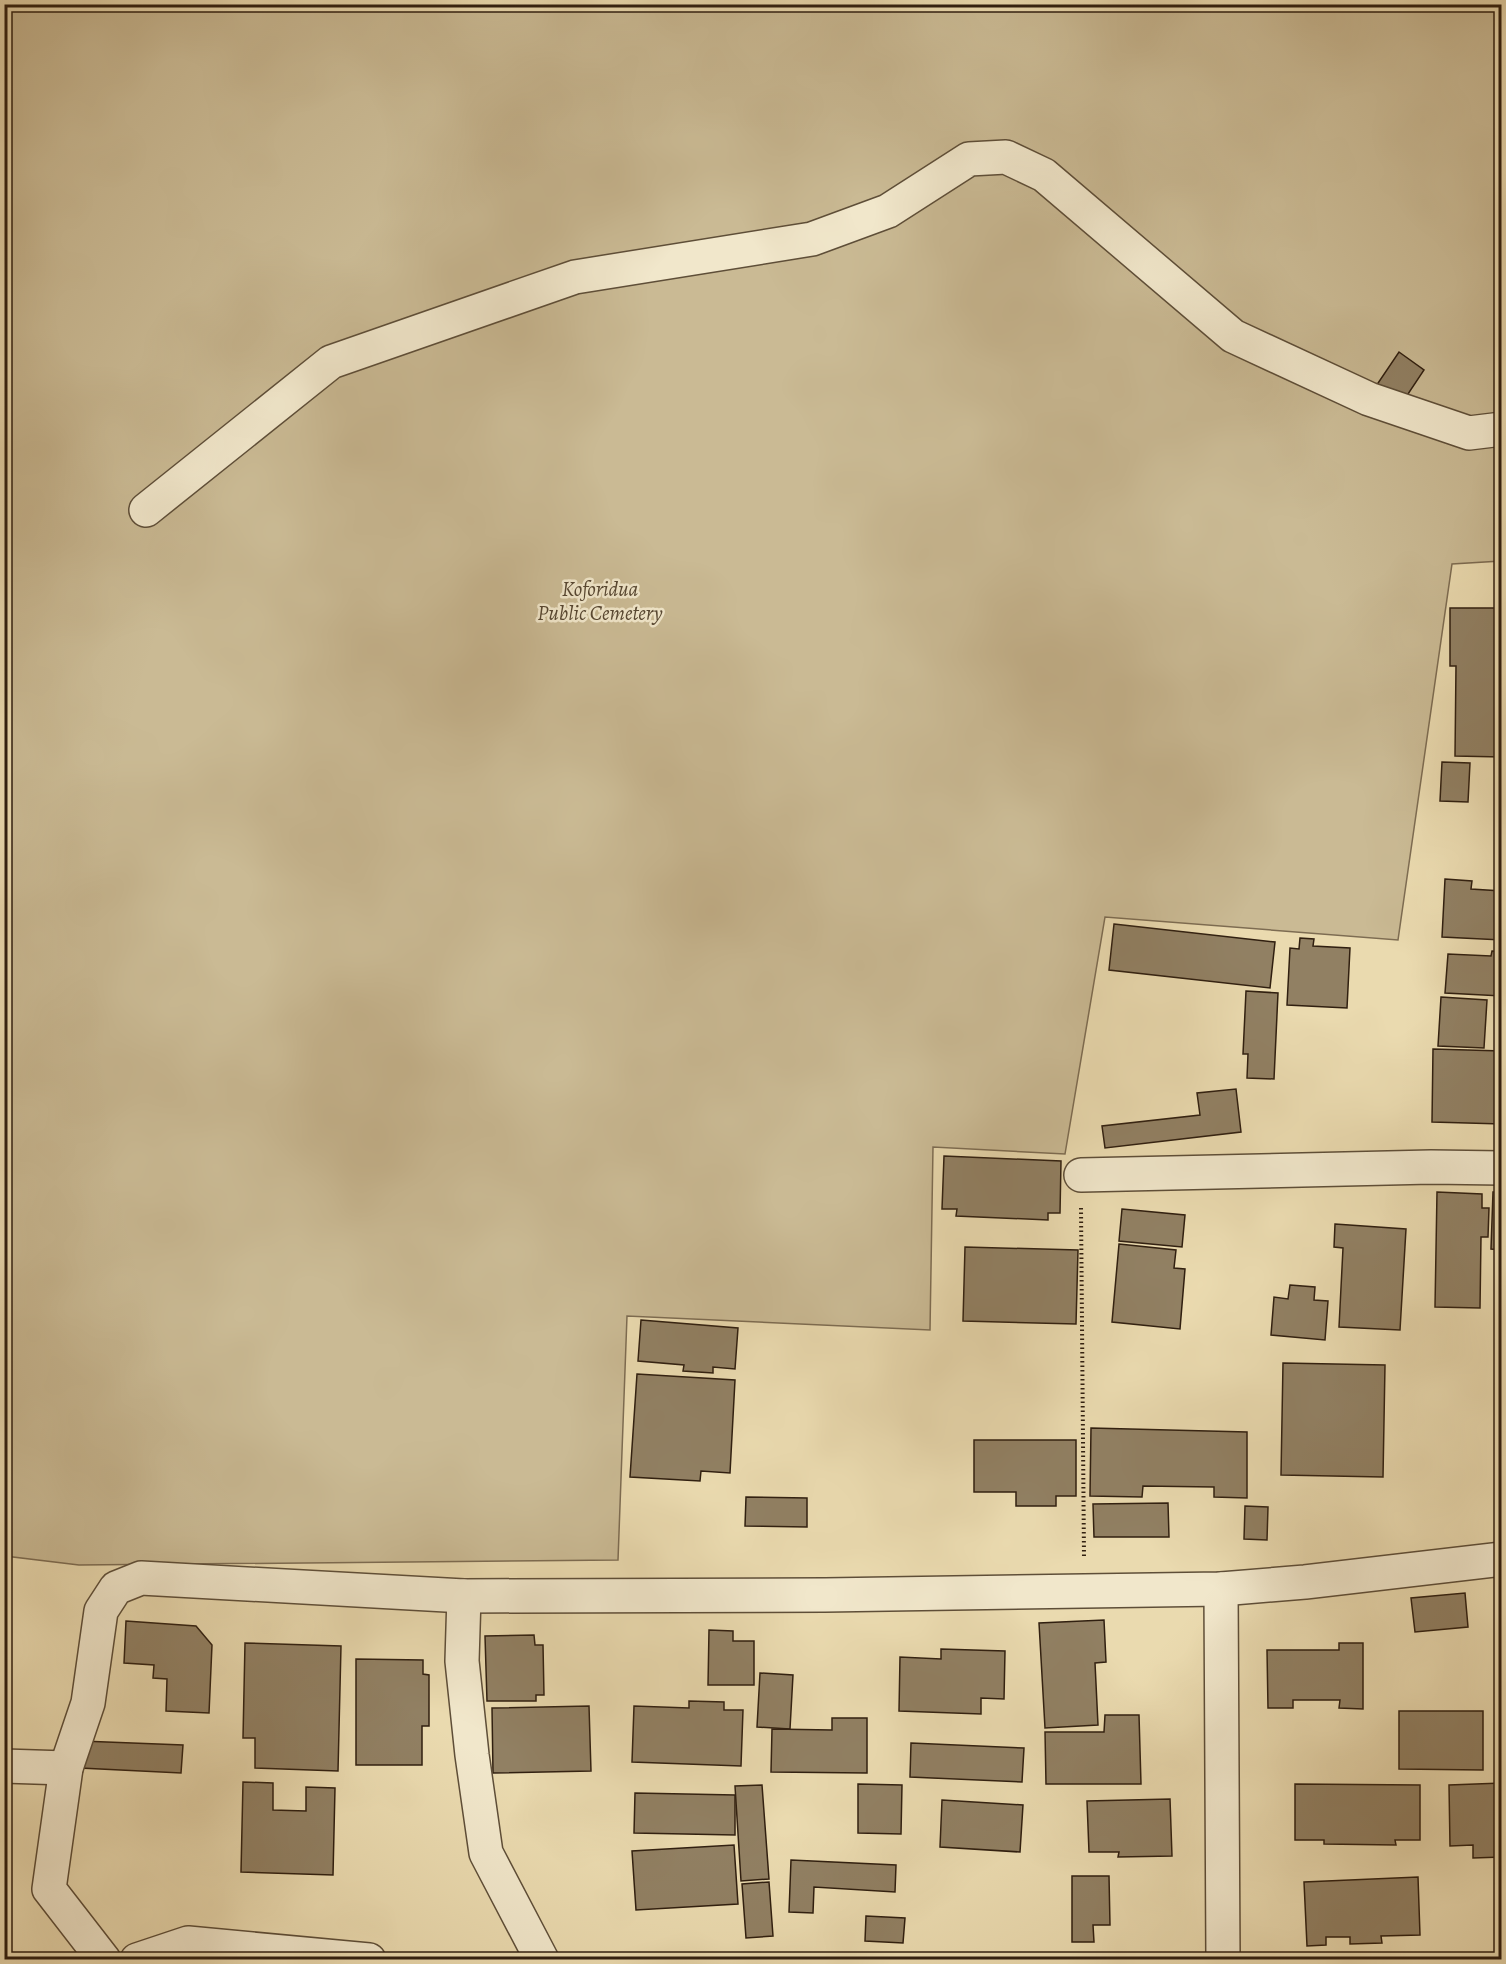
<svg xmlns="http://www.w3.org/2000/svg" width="1506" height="1964" font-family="Alegreya,serif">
  <rect width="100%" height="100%" fill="#eadaaf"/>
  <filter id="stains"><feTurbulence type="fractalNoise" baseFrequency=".00333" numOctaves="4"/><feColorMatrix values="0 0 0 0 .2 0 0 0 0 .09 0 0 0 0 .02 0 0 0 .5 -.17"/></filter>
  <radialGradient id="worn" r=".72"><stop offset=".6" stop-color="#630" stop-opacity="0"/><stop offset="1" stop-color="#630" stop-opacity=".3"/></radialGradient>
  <polygon fill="#caba94" stroke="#7d6c52" stroke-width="1.5" points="5,5 1501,5 1501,561 1452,564 1398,940 1105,917 1065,1154 933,1147 930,1330 627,1316 618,1560 79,1565 5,1556"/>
  <g fill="#918063" stroke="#301f10" stroke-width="1.5">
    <polygon points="1399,352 1424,370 1400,406 1374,389"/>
    <polygon points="1450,608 1502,608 1502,757 1455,756 1456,666 1450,666"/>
    <polygon points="1442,762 1470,763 1468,802 1440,801"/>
    <polygon points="1445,879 1472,881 1471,889 1502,891 1502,940 1442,937"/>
    <polygon points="1114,924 1275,942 1270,988 1109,970"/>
    <polygon points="1300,938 1314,939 1313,946 1350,948 1347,1008 1287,1005 1290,948 1299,949"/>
    <polygon points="1492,951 1502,952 1502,996 1445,993 1448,954 1491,956"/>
    <polygon points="1246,991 1278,993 1274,1079 1247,1078 1248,1054 1243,1054"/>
    <polygon points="1441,997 1487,1000 1484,1048 1438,1046"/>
    <polygon points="1433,1049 1502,1051 1502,1124 1432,1122"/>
    <polygon points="1236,1089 1241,1132 1105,1148 1102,1126 1200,1115 1197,1093"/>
    <polygon points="944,1156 1061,1161 1060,1213 1048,1213 1048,1220 956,1216 957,1209 942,1209"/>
    <polygon points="1437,1192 1482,1194 1482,1208 1489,1208 1488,1237 1481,1237 1480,1308 1435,1307"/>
    <polygon points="1493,1192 1502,1192 1502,1250 1491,1249"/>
    <polygon points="1122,1209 1185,1215 1182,1247 1119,1241"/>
    <polygon points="1335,1224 1406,1229 1400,1330 1339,1327 1343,1248 1334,1247"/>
    <polygon points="1119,1244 1176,1250 1174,1268 1185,1269 1180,1329 1112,1322"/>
    <polygon points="965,1247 1078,1250 1076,1324 963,1321"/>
    <polygon points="1290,1285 1315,1287 1314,1300 1328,1301 1325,1340 1271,1335 1274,1297 1288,1299"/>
    <polygon points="641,1320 738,1328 735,1369 713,1367 713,1373 683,1371 684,1365 638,1361"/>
    <polygon points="1283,1363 1385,1365 1383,1477 1281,1475"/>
    <polygon points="637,1374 735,1380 730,1473 701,1471 700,1481 630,1477"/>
    <polygon points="1091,1428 1247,1432 1247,1498 1214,1497 1214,1487 1143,1486 1142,1497 1090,1496"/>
    <polygon points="974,1440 1076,1440 1076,1496 1056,1496 1056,1506 1016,1506 1016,1492 974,1492"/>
    <polygon points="746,1497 807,1498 807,1527 745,1526"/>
    <polygon points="1168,1503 1169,1537 1094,1537 1093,1504"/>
    <polygon points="1245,1506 1268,1507 1267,1540 1244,1539"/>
    <polygon points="1465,1593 1468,1627 1415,1632 1411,1598"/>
    <polygon points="1104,1620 1106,1662 1095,1663 1098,1725 1045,1728 1039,1623"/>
    <polygon points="126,1621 196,1626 212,1645 209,1713 166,1711 167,1679 153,1678 154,1665 124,1663"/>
    <polygon points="709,1630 733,1631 733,1641 754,1641 754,1685 708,1685"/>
    <polygon points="534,1635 535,1645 543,1645 544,1695 536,1695 536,1701 487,1701 485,1636"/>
    <polygon points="245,1643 341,1646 338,1771 255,1768 255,1738 243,1738"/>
    <polygon points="1339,1643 1363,1643 1363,1709 1339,1708 1340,1700 1293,1700 1293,1708 1268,1708 1267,1650 1339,1650"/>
    <polygon points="941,1649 1005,1651 1004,1699 981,1698 981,1714 899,1711 900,1657 941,1659"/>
    <polygon points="356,1659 423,1660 423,1674 429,1675 429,1726 422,1726 422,1765 356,1765"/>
    <polygon points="760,1673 793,1675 790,1729 757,1727"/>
    <polygon points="689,1701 724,1702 724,1710 743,1710 741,1766 632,1762 634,1706 689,1708"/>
    <polygon points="589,1706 591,1771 493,1773 492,1708"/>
    <polygon points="1399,1711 1483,1711 1483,1770 1399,1769"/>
    <polygon points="1105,1715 1139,1715 1141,1784 1046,1784 1045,1732 1104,1732"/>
    <polygon points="832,1718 867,1718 867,1773 771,1772 772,1729 832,1730"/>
    <polygon points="81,1741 183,1745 181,1773 80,1768"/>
    <polygon points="911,1743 1024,1748 1022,1782 910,1777"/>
    <polygon points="243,1782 273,1783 273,1810 306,1811 306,1787 335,1788 333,1875 241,1872"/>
    <polygon points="1502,1783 1502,1857 1473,1858 1473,1845 1450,1846 1449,1785"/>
    <polygon points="858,1784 902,1785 901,1834 858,1833"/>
    <polygon points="1295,1784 1420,1785 1420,1840 1395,1840 1396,1845 1324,1844 1324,1840 1295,1840"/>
    <polygon points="762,1785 769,1879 741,1881 735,1786"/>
    <polygon points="635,1793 735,1795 735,1835 634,1833"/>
    <polygon points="1170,1799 1172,1856 1118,1857 1119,1852 1089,1852 1087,1801"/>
    <polygon points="942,1800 1023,1805 1020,1852 940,1847"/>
    <polygon points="734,1845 738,1904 636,1910 632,1851"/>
    <polygon points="791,1860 896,1865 895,1892 814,1887 813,1913 789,1912"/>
    <polygon points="1072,1876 1109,1876 1110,1925 1093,1925 1094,1942 1072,1942"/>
    <polygon points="1418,1877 1420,1935 1381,1936 1382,1943 1350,1944 1350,1937 1326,1937 1326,1945 1307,1946 1304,1882"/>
    <polygon points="769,1882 773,1936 746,1938 742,1884"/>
    <polygon points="866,1916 905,1918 903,1943 865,1941"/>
  </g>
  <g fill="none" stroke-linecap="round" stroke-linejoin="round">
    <defs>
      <g id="street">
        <polyline points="146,510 331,362 575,277 812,239 888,211 969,159 1006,157 1044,175 1233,336 1369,399 1469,433 1502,429"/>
        <polyline points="1081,1175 1431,1167 1502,1168"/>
        <polyline points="1221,1589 1223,1960"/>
        <polyline points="464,1596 462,1661 472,1755 486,1853 542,1960"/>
        <polyline points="4,1766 66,1768"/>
        <polyline points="104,1960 49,1889 66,1768 88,1703 101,1611 116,1588 141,1578 464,1596 825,1595 1221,1589 1305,1582 1502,1559"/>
        <polyline points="137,1960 188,1943 369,1960"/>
      </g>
    </defs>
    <use href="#street" stroke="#5e4e38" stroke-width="36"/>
    <polyline stroke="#301f10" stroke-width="4" stroke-dasharray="1.5 3" stroke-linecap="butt" points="1081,1208 1084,1557"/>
    <use href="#street" stroke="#f1e7cb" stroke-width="33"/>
  </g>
  <g text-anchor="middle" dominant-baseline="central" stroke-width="5" stroke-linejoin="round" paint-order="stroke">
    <g font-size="21" font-style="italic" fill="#564631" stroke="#f1e7cb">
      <text x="600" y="589">Koforidua<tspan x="600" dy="24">Public Cemetery</tspan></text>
    </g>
  </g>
  <rect width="1506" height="1964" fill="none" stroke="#eadaaf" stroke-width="24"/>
  <rect x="6" y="6" width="1494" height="1952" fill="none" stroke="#301f10" stroke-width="3"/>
  <rect x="12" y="12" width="1482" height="1940" fill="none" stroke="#301f10" stroke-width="1.5"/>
  <rect width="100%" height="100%" filter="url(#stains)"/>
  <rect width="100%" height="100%" fill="url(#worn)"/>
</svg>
